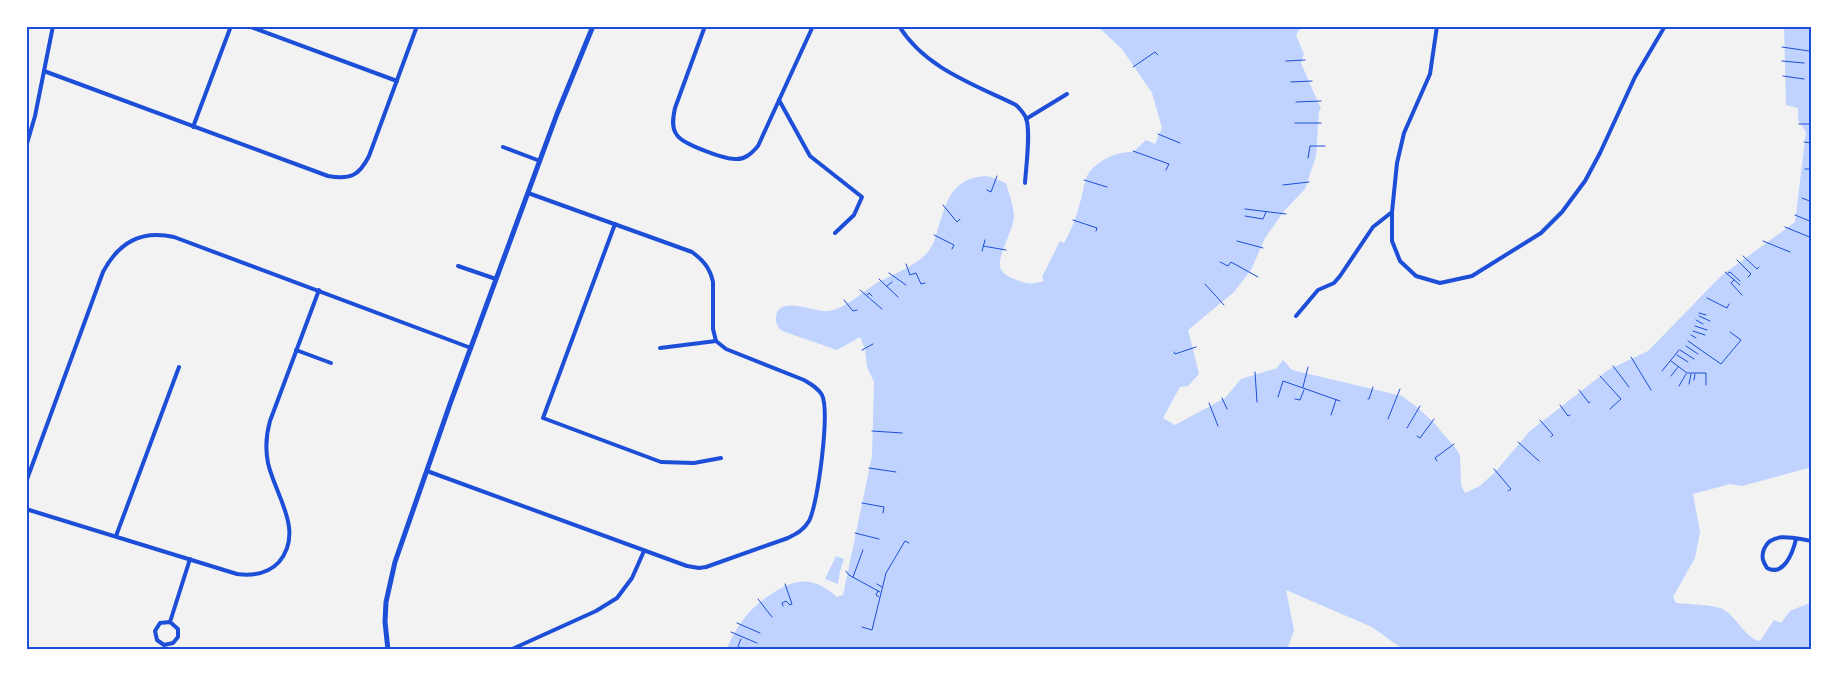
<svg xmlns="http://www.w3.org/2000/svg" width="1838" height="676" font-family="Signika,sans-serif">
  <rect width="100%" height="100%" fill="#f2f2f2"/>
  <g fill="#bfd3fe">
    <path d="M1097 26H1302L1296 35 1304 54 1301 63 1321 109 1319 111 1316 156 1305 189 1284 211 1265 238 1251 270 1234 292 1188 330 1199 374 1188 386 1180 387 1163 418 1175 425 1225 398 1241 379 1277 368 1283 360 1292 370 1402 396 1417 407 1434 423 1457 450 1460 456 1461 485 1465 493 1480 486 1495 472 1530 431 1608 370 1648 351 1721 276 1795 222 1806 132 1798 120V108L1786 105 1784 26H1812V467L1742 486 1730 484 1693 494 1700 532 1695 558 1673 597 1676 603C1688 604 1710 605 1720 608 1736 614 1745 639 1760 641L1774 620 1781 623 1790 611 1812 602V650H1404L1372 627 1286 590 1294 630 1287 650H726C739 622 750 607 776 591 799 577 816 578 837 597L843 595 872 456 874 382 867 367 865 349 860 337 837 350 785 332C780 330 777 327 776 321 774 292 814 313 829 311 838 310 850 302 857 297 863 293 869 288 875 284 892 274 913 268 927 253 933 246 936 237 938 228 947 201 951 179 985 176 991 176 1000 181 1006 183 1009 193 1014 207 1014 217 1013 230 998 256 1000 266 1001 273 1009 277 1014 279 1026 284 1031 285 1044 281L1042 277 1060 241 1064 243C1072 229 1077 215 1081 199 1083 192 1084 183 1087 176 1095 161 1117 151 1133 152L1146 140 1155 144 1162 128 1152 93 1122 49Z"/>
    <polygon points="836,556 844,559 840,571 838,584 825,579"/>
  </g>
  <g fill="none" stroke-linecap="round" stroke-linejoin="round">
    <g stroke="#1d4ed8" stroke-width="1">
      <polyline points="1097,28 1099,26"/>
      <polyline points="1782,47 1809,51"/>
      <polyline points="1286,61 1305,60"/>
      <polyline points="1782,61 1804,63"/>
      <polyline points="1133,67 1155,52 1158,55"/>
      <polyline points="1783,76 1804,79"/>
      <polyline points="1291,82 1312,81"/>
      <polyline points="1296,102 1321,101"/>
      <polyline points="1295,123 1321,123"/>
      <polyline points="1799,124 1812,124"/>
      <polyline points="1158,134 1180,143"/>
      <polyline points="1804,142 1812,143"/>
      <polyline points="1133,151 1169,164 1166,170"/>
      <polyline points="1308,158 1310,146 1325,146"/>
      <polyline points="1805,169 1812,169"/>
      <polyline points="1084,180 1107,187"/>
      <polyline points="1283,185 1309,182"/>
      <polyline points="987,190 991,192 997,176"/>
      <polyline points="1802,198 1812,202"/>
      <polyline points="943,205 957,222 960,219"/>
      <polyline points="1245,209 1286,214"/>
      <polyline points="1795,215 1812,222"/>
      <polyline points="1245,216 1263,219 1266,212"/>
      <polyline points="1073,220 1097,228 1096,231"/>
      <polyline points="1785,227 1812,238"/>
      <polyline points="934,235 954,245 952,249"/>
      <polyline points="1237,241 1263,248"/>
      <polyline points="1763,241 1790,252"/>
      <polyline points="983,246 1006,250"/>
      <polyline points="982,251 985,240"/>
      <polyline points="1743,256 1757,269 1759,267"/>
      <polyline points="1737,260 1751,274 1748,277"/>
      <polyline points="1220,262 1228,266 1231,262 1258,277"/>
      <polyline points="906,264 910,275 916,273 921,284 925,283"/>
      <polyline points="1725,272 1740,285"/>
      <polyline points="889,273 906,285"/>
      <polyline points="1728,273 1730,272 1740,281"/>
      <polyline points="879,279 898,297"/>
      <polyline points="1734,280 1731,283 1742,295"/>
      <polyline points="1205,284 1224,305"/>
      <polyline points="887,286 892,282"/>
      <polyline points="860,290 882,309"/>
      <polyline points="867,295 869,293 872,296"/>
      <polyline points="1707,298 1727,308 1729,304"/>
      <polyline points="844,300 853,311 857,310"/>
      <polyline points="1699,313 1706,315"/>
      <polyline points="1699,316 1710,321"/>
      <polyline points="1696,320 1703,324"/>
      <polyline points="1695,326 1707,330"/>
      <polyline points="1693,331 1705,335"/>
      <polyline points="1691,335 1696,338"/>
      <polyline points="1688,341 1721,364 1741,340 1730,332"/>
      <polyline points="1686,346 1698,354"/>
      <polyline points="862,350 873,344"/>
      <polyline points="1680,350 1694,359"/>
      <polyline points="1174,352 1175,354 1196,347"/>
      <polyline points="1677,355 1688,362"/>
      <polyline points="1631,357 1651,390"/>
      <polyline points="1671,361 1687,373 1706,373 1706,385"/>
      <polyline points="1613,366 1629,387"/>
      <polyline points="1662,371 1679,350"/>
      <polyline points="1255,372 1257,402"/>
      <polyline points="1600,376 1621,399 1610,409"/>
      <polyline points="1671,376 1678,367"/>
      <polyline points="1694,380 1695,374"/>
      <polyline points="1689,384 1691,374"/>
      <polyline points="1679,386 1686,374"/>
      <polyline points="1303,387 1308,367"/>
      <polyline points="1579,390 1589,403 1590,402"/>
      <polyline points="1278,397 1283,381 1340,401"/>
      <polyline points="1222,398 1227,409"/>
      <polyline points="1295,399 1300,400 1304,390"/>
      <polyline points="1368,399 1369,399 1373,387"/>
      <polyline points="1209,403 1218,426"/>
      <polyline points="1560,405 1568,416 1570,415"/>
      <polyline points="1331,415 1336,400"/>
      <polyline points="1388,419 1400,389"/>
      <polyline points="1540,420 1553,435 1551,437"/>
      <polyline points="1407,428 1420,406"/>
      <polyline points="872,431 902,433"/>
      <polyline points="1417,436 1420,438 1434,419"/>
      <polyline points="1518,442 1539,461"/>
      <polyline points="1437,461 1435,458 1454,444"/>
      <polyline points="869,468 896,472"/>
      <polyline points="1494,469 1511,489 1508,491"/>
      <polyline points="862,503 884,507 883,513"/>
      <polyline points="855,533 879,539"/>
      <polyline points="846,571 849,575 880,592"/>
      <polyline points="853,577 863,550"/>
      <polyline points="877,584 882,587"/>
      <polyline points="878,591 876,595 879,597"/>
      <polyline points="758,599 772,617"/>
      <polyline points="783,606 782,603 786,601 790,605 792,604 785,584"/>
      <polyline points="737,623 760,633"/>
      <polyline points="862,627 872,630 886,573 905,541 909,543"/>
      <polyline points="731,632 757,643"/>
      <polyline points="741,639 738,646 743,650"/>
    </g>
    <g stroke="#1d4ed8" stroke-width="4">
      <polyline points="248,26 397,81"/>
      <path d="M705 26 675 108C673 117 671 128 677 135 682 144 724 159 735 159 745 160 752 153 758 146L813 26"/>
      <path d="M899 26C925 68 973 84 1016 105 1020 109 1024 113 1026 118 1031 131 1026 167 1025 183"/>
      <polyline points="1437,26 1430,74 1404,133 1397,163 1392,212 1392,241 1400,261 1416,276 1440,283 1472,276 1541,233 1562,212 1585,181 1600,153 1635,77 1665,26"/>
      <path d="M44 71 328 176C350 180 359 176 369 156L417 26"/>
      <polyline points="779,100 810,156 862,197 854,215 835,233"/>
      <polyline points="1026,119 1067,94"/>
      <polyline points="193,127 231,26"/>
      <polyline points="26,147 35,116 53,26"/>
      <polyline points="503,147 540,161"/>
      <polyline points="615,224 543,418 661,462 694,463 721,458"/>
      <polyline points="458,266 496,279"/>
      <polyline points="1296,316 1318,290 1334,283 1340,276 1373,227 1392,212"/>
      <polyline points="660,348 716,341"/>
      <polyline points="296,350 331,363"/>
      <path d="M427 471 687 566 699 568 706 567 788 538C796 534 804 530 809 521 818 504 830 412 822 395 818 388 811 384 804 380L726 349 716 341 713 329V282C710 268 703 260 692 252L528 193"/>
      <path d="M26 482 103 272C119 242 141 230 174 237L471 348"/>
      <path d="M26 509 237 574C253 576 268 574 279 562 305 531 275 495 268 463 265 448 266 435 270 421L319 290"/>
      <polyline points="116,536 179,367"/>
      <path d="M1796 539C1793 552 1784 577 1767 568 1763 562 1761 557 1764 549 1772 530 1797 539 1812 541"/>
      <polyline points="170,622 178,629 178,637 173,643 164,645 157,640 155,631 160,623 170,622 190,559"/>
      <polyline points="510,650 596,611 617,598 632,578 644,551"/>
    </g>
    <polyline stroke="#1d4ed8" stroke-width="5" points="388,650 385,622 386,602 395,562 450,404 557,114 593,26"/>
  </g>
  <rect width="1838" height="676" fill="none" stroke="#ffffff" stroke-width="55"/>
  <rect x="28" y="28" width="1782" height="620" fill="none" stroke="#1d4ed8" stroke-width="2"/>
</svg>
